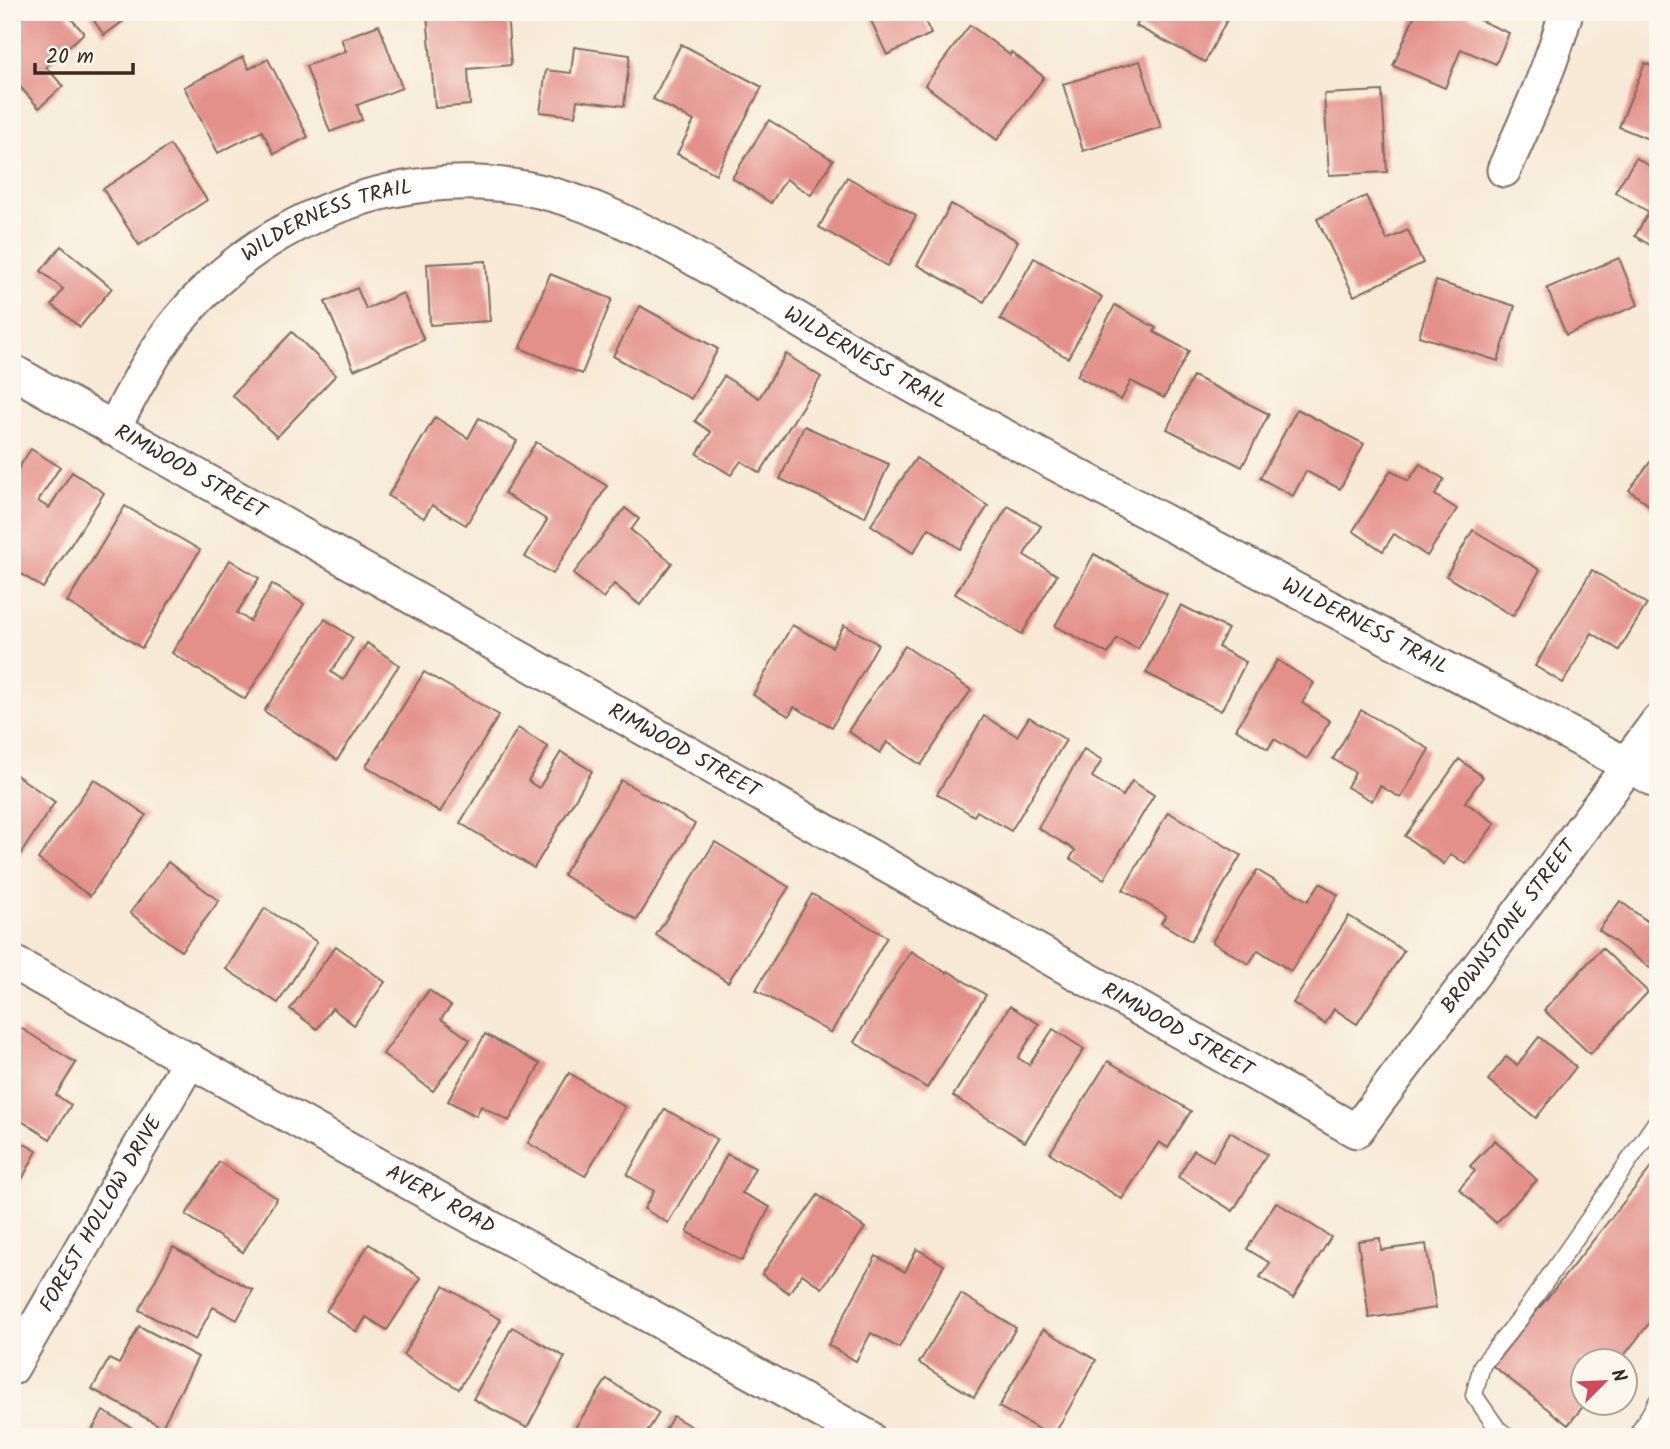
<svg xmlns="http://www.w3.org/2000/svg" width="1670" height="1449" font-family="Kalam,sans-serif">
  <rect width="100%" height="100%" fill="#fbf7ec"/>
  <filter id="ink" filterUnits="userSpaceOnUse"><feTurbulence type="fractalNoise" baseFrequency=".0143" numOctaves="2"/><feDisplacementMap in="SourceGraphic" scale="14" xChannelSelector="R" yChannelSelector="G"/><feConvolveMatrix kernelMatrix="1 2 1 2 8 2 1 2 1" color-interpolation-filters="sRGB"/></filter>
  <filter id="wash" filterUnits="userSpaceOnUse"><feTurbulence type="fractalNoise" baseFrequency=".00686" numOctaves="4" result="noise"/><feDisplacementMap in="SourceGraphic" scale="28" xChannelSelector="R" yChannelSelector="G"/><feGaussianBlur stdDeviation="1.57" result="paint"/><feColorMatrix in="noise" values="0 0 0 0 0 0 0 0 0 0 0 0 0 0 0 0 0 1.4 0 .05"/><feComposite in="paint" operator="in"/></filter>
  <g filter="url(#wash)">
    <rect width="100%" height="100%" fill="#f7e9d5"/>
    <g id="blocks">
      <g fill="#e39089">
        <polygon points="12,12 65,12 84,33 46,67 63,86 39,108 12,78"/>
        <polygon points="88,12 136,12 104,35"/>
        <polygon points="450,12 507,12 511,65 468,69 470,105 435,108 427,14"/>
        <polygon points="867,12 921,12 931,34 887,55"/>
        <polygon points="1144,12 1231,12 1205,62 1136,26"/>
        <polygon points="1416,12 1461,12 1509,33 1496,64 1461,49 1445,88 1393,66"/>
        <polygon points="379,25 402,88 357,105 362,120 330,132 306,66 346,51 341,39"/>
        <polygon points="970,25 1010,55 1011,52 1044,77 997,140 925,85"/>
        <polygon points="681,44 762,87 716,174 677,154 694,121 653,99"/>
        <polygon points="574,47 630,55 624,106 577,100 575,116 540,112 546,70 571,73"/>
        <polygon points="243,57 249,69 268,59 308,137 274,154 262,131 218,153 184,87"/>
        <polygon points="1140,61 1161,127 1083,151 1063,84"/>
        <polygon points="1645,63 1658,69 1658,143 1619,127"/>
        <polygon points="1382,91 1387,172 1329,175 1324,94"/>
        <polygon points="769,120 833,160 811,195 786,179 771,203 732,178"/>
        <polygon points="170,145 207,200 139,245 103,189"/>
        <polygon points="1636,158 1658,171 1658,250 1635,236 1649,212 1615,192"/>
        <polygon points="847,177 916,216 888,266 819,227"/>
        <polygon points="1366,196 1387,240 1408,230 1423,263 1354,296 1317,219"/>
        <polygon points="951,204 1018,241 984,302 917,265"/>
        <polygon points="61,246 112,288 80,327 52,305 63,289 41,271"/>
        <polygon points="1034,258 1102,297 1068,358 1000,319"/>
        <polygon points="1619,258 1638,305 1566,335 1547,288"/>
        <polygon points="486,261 490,321 430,325 427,264"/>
        <polygon points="550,274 612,299 582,374 520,348"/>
        <polygon points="1436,281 1515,306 1498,361 1419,336"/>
        <polygon points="357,288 366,309 403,293 424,340 354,370 325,302"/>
        <polygon points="1115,305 1156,328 1154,332 1189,351 1164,398 1131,381 1121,400 1077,376"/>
        <polygon points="640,306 718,349 691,399 613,356"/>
        <polygon points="292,332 336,375 277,437 232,395"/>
        <polygon points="786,354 821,377 760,473 741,461 731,475 697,454 711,432 695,421 724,376 759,398"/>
        <polygon points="1193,376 1269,414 1242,467 1167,429"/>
        <polygon points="1297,409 1364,444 1340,489 1306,471 1293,496 1260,478"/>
        <polygon points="435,417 468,438 479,418 517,441 466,525 432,505 424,518 388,496"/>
        <polygon points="804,426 889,464 865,517 780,479"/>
        <polygon points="536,442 607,486 553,574 525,557 547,520 504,493"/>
        <polygon points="31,449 60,467 38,501 49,508 72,472 104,493 43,588 12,568 12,478"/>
        <polygon points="916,458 988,506 960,549 929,528 913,553 871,525"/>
        <polygon points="1651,461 1658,466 1658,512 1629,490"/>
        <polygon points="1420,464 1444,479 1435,495 1457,509 1427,556 1394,534 1383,551 1353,531 1391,470 1408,481"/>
        <polygon points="125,506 200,550 142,648 67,602"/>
        <polygon points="1008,506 1041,526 1024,555 1057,575 1022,634 955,594"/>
        <polygon points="625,508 639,519 631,530 672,563 640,605 614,584 603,598 573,574"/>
        <polygon points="1473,530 1540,570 1513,616 1446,576"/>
        <polygon points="1094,554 1167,594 1138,649 1117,638 1108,654 1055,626"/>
        <polygon points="230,560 259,578 237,613 250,621 272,584 304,604 245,699 172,653"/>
        <polygon points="1592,570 1647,604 1619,650 1592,633 1563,683 1535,666"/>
        <polygon points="1181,605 1228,629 1218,647 1246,662 1221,711 1146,673"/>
        <polygon points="325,619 353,638 331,672 343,680 367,643 399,665 337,760 264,711"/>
        <polygon points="792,625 832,647 844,625 878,644 832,727 794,707 789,716 753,695"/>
        <polygon points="905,646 971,690 921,765 887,742 880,753 848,731"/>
        <polygon points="1277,660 1314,683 1302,703 1330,721 1307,759 1274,739 1268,749 1236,729"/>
        <polygon points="424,672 499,715 440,812 366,766"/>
        <polygon points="1361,710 1429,749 1401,798 1380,786 1372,801 1347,787 1355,772 1333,759"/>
        <polygon points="984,716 1017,736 1029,717 1066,740 1011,831 977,811 974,816 937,794"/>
        <polygon points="518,728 548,747 528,781 539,788 561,752 592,771 534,868 460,823"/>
        <polygon points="1084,749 1102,760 1092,777 1123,796 1132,781 1154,795 1104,879 1070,859 1075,850 1038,828"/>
        <polygon points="1459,759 1483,777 1465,802 1495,823 1466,864 1451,854 1444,864 1405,836"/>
        <polygon points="12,772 55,802 20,855 12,850"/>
        <polygon points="94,779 146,815 90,896 38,859"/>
        <polygon points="621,780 695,824 637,920 563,875"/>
        <polygon points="1168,812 1241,855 1191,941 1161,923 1166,915 1123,890"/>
        <polygon points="715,842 789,887 728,982 656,935"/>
        <polygon points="168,862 219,901 181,951 130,913"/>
        <polygon points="1257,870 1308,901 1320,883 1338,895 1291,971 1258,950 1249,964 1212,942"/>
        <polygon points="812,894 887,937 831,1033 756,990"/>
        <polygon points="1620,901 1647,921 1658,907 1658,974 1599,930"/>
        <polygon points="265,908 317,942 278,1003 226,969"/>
        <polygon points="1349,916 1404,951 1357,1024 1334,1009 1325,1024 1293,1003"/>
        <polygon points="336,946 385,982 354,1025 332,1008 317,1029 290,1009"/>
        <polygon points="1602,948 1648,992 1590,1054 1544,1010"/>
        <polygon points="911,951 947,973 948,971 986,995 927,1088 854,1042"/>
        <polygon points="429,990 451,1006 441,1019 470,1040 433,1091 383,1054"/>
        <polygon points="1010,1006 1039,1024 1018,1058 1029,1065 1053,1029 1084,1049 1025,1142 953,1096"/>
        <polygon points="21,1028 76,1063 56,1095 71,1105 50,1139 12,1115 12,1042"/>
        <polygon points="485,1034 540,1064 509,1121 481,1106 476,1116 448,1101"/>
        <polygon points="1539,1037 1576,1067 1536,1118 1488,1080 1506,1057 1517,1065"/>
        <polygon points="1108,1061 1191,1111 1168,1148 1159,1142 1122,1199 1050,1153"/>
        <polygon points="569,1073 625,1107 585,1176 528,1143"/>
        <polygon points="665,1109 717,1139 668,1223 644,1209 654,1191 627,1175"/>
        <polygon points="1230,1132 1267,1154 1233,1211 1178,1177 1194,1150 1213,1161"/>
        <polygon points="12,1137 37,1151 16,1191 12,1189"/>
        <polygon points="1495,1140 1537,1180 1496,1223 1459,1189 1475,1171 1470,1166"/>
        <polygon points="727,1154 755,1168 742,1193 770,1207 742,1261 687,1232"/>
        <polygon points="1658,1159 1658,1312 1619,1362 1582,1362 1582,1404 1585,1404 1568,1425 1493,1366"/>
        <polygon points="219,1162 277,1198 243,1252 186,1215"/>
        <polygon points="818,1195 865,1228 822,1288 802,1274 789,1293 762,1274"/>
        <polygon points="1276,1202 1331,1237 1293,1298 1260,1277 1270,1263 1247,1249"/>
        <polygon points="1380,1238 1381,1250 1426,1244 1436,1308 1369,1318 1358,1241"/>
        <polygon points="369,1244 421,1278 387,1330 366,1317 357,1332 326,1311"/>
        <polygon points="173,1247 253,1290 237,1320 213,1307 195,1340 139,1310"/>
        <polygon points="917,1249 944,1265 899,1348 871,1333 856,1361 828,1345 876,1256 905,1272"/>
        <polygon points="444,1286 501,1320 459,1389 403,1355"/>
        <polygon points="961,1294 1016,1328 974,1397 919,1363"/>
        <polygon points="139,1326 198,1357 162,1427 92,1389 109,1359 119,1364"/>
        <polygon points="512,1327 565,1357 527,1428 473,1399"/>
        <polygon points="1043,1329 1096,1360 1053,1437 999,1407"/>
        <polygon points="607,1379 659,1413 644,1437 569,1437"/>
        <polygon points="103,1411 148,1437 88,1437"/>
        <polygon points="673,1416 709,1437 661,1437"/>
      </g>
    </g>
  </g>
  <g filter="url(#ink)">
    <use href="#blocks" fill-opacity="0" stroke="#7d6d5e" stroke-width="2"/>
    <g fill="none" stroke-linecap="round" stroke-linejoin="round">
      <defs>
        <g id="lane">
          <polyline points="1508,1437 1497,1428 1474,1395 1482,1365 1521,1317 1658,1119"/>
          <polyline points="1636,1437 1658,1400"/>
        </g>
        <g id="street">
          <path d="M1504 170C1527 118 1551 68 1566 12"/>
          <path id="s1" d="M12 371 1356 1131 1624 772 1626 764 1658 721"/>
          <path id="s2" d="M113 429C133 392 152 353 178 321 251 231 363 179 479 183 577 186 662 240 745 288 815 329 884 371 956 410 1117 498 1281 582 1443 667 1515 705 1587 742 1658 782"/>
          <path id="s3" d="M12 962 868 1437"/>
          <path id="s4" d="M12 1368 190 1060"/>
        </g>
      </defs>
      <use href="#lane" stroke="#7d6d5e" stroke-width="19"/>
      <use href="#street" stroke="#7d6d5e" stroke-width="37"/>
      <use href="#lane" stroke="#fff" stroke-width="16"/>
      <use href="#street" stroke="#fff" stroke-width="33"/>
    </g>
  </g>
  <g text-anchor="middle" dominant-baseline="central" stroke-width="5" stroke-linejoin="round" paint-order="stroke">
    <g font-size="21" fill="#3b2a1e" stroke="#fbf7ec">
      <text stroke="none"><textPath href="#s2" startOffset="310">WILDERNESS TRAIL</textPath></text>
      <text stroke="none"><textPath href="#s2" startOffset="898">WILDERNESS TRAIL</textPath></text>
      <text stroke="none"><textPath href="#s1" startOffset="205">RIMWOOD STREET</textPath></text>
      <text stroke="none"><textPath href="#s2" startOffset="1465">WILDERNESS TRAIL</textPath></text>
      <text stroke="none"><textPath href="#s1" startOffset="772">RIMWOOD STREET</textPath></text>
      <text stroke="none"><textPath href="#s1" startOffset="1799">BROWNSTONE STREET</textPath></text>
      <text stroke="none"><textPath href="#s1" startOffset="1339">RIMWOOD STREET</textPath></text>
      <text stroke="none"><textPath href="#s3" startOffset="490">AVERY ROAD</textPath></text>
      <text stroke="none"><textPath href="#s4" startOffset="178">FOREST HOLLOW DRIVE</textPath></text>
    </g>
  </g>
  <rect width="1670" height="1449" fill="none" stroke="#fbf7ec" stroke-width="42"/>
  <g transform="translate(1604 1382) rotate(66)"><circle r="33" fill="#fbf7ec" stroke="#aea59a" stroke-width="2"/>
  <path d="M0-5L12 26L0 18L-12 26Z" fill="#d1495b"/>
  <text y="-10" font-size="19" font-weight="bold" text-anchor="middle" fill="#3b2a1e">N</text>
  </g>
  <path d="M35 63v10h98v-10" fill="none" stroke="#3b2a1e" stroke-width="3.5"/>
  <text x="46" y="63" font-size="21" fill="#3b2a1e" stroke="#fbf7ec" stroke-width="5" paint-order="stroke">20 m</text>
</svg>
